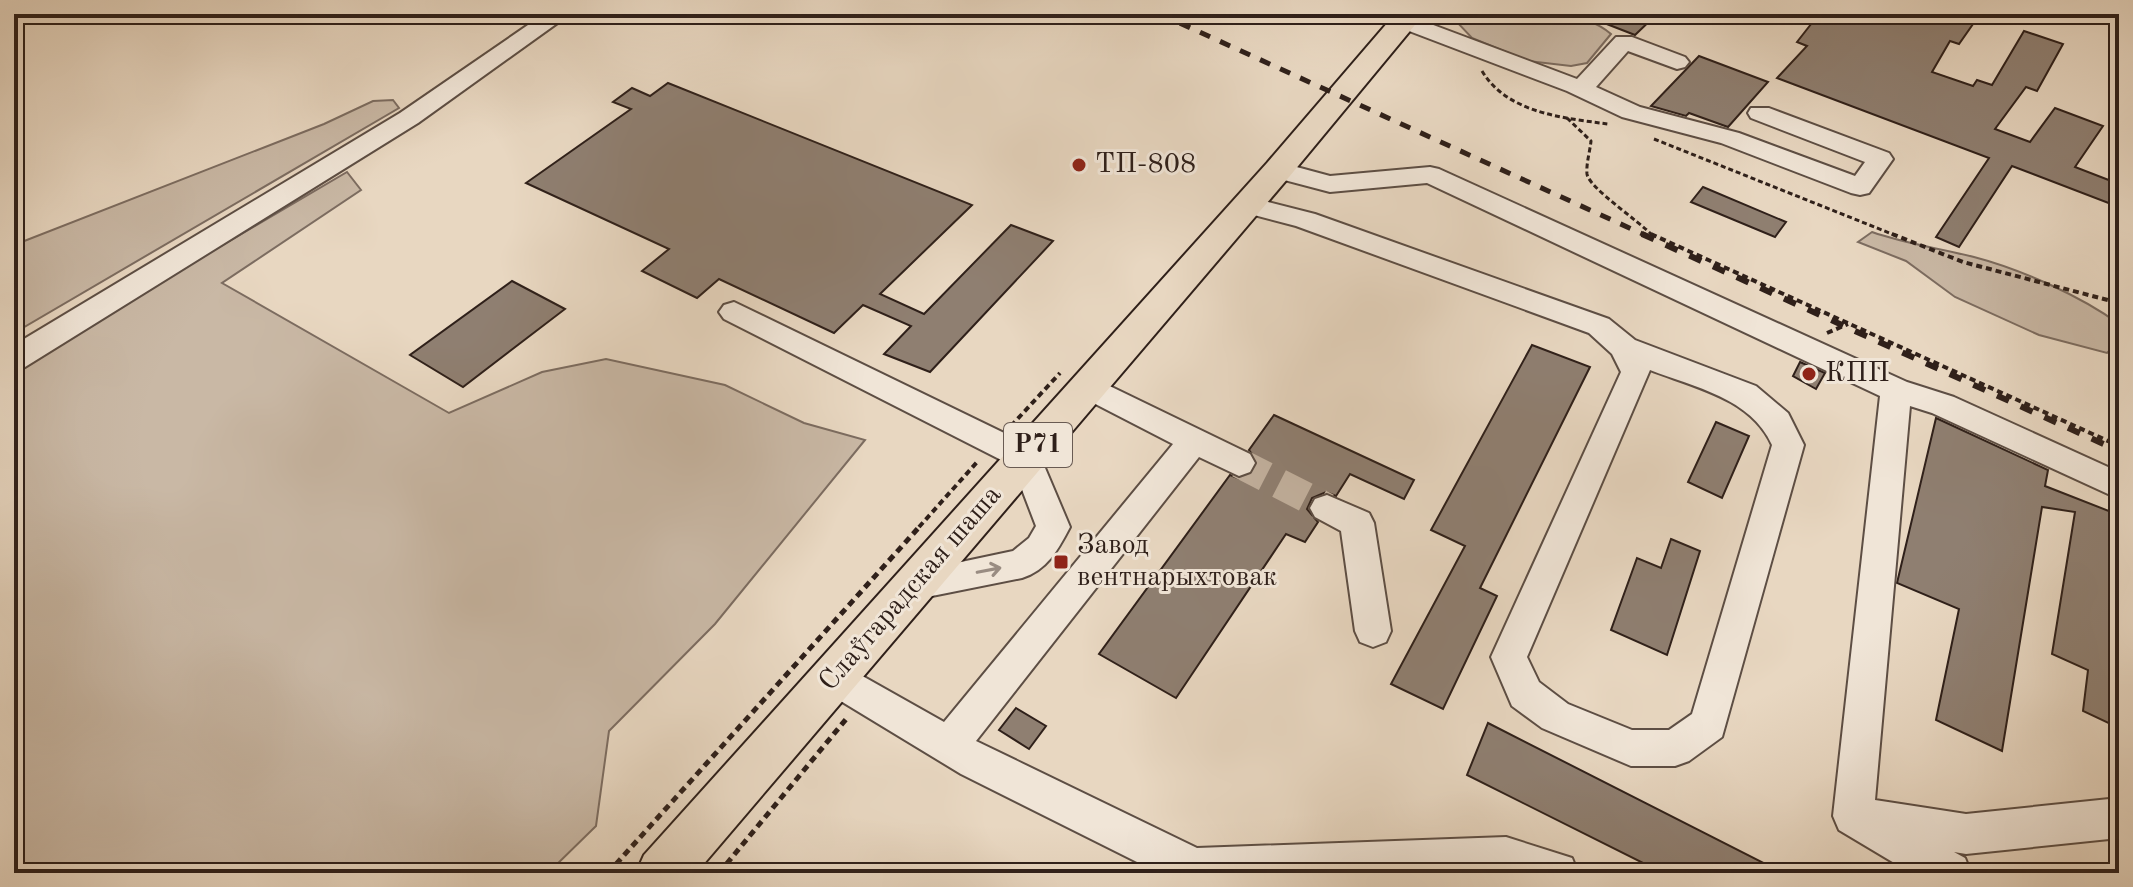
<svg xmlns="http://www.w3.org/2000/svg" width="2133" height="887" font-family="'Old Standard TT',serif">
  <rect width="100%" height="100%" fill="#e8d7c1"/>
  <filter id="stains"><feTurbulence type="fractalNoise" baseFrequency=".0025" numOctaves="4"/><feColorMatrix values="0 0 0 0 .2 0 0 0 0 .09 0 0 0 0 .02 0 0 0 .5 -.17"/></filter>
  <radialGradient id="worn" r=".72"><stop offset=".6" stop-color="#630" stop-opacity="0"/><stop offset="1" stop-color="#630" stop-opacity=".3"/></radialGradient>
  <g fill="#c9b8a5" stroke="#7c6c60" stroke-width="2">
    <path d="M1455 14C1501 14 1575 2 1611 34L1587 63 1571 66 1528 61 1472 38 1454 19Z"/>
    <polygon points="393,100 399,108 14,333 14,245 324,124 373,101"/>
    <polygon points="347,172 361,190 222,283 449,413 542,372 606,359 725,385 804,423 865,440 715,624 609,731 596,826 548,873 14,873 14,374 173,274"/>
    <path d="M1872 232C1906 244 1939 248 1974 257 2020 269 2081 296 2119 324V341L2107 353 2039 335 1955 297 1906 261 1858 242Z"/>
  </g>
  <g fill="#8f7f71" stroke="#2f201a" stroke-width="2">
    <polygon points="1581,14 1657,14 1635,35"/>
    <polygon points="1819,14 1942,14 1973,24 1959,44 1950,41 1932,72 1973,86 1977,80 1992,85 2024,31 2063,44 2037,91 2026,87 1995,129 2030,142 2055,108 2103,126 2075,167 2119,184 2119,207 2012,166 1959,247 1936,237 1989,158 1777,78 1807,46 1797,42"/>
    <polygon points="1699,56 1768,82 1728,127 1689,113 1686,116 1651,106"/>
    <polygon points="668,83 972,205 880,294 924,314 1011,225 1053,241 930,372 884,354 911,326 863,305 834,333 719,279 697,298 642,271 669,249 526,183 631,109 613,102 632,88 650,96"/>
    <polygon points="1703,187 1786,222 1775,237 1691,202"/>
    <polygon points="512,281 565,309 463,387 410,355"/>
    <polygon points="1532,345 1590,367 1480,588 1497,596 1443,709 1391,684 1465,546 1431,530"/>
    <polygon points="1800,362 1825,373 1816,389 1793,376"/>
    <polygon points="1274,415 1414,480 1404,499 1350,474 1336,496 1326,492 1312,498 1307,509 1318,522 1305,542 1286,534 1176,698 1099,654 1230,475 1240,479 1253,473 1258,462 1249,450"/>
    <polygon points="1936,418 2048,470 2045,486 2119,515 2119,728 2083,711 2088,670 2052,654 2075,512 2042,507 2002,751 1936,720 1959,609 1897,583"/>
    <polygon points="1716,422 1749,436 1722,498 1688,482"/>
    <polygon points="1671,539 1700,551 1667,655 1611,630 1637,558 1661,568"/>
    <polygon points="1016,708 1046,726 1029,749 999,730"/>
    <polygon points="1488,723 1783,873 1663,873 1467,775"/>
  </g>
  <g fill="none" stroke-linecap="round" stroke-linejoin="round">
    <polyline stroke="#c3b2a0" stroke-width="30" stroke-dasharray="30 15" stroke-linecap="butt" points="1239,463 1327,508"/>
    <defs>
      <g id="minor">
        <polygon points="544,14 570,14 418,123 25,367 14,370 14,345 400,113"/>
        <polygon points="1404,14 1577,79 1616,37 1632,37 1685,57 1689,62 1685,67 1677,69 1628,51 1596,87 1640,107 1739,133 1855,176 1865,162 1751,118 1748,113 1751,108 1769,108 1889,153 1893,159 1869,193 1860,195 1851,193 1721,143 1622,117 1567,91 1396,26 1393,21 1396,16"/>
        <polygon points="1278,162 1330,176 1430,167 1439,169 1907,382 1954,397 2119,472 2119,499 1932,413 1910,406 1875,800 1966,814 2119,798 2119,838 1966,854 1954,852 1965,858 1971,873 1911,873 1839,830 1833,816 1880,396 1427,183 1330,192 1269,176 1265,170 1269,164"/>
        <path d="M1248 197 1315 214 1609 319 1635 340 1756 386 1788 413 1804 445 1722 737 1689 761 1675 766H1631L1542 728 1512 706 1491 657 1621 372 1612 354 1589 333 1296 226 1239 211 1235 205 1239 199ZM1650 370C1694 387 1751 398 1772 445L1692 714 1669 730H1632L1568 704 1539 682 1527 657Z"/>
        <path d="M734 302 1037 449 1070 527C1058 550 1047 570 1022 578L912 600 900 595 894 585 900 575 1013 551 1029 538 1036 526 1013 466 724 319 719 312 724 305Z"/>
        <polygon points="1089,376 1250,454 1255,463 1250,472 1239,476 1199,457 976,741 1197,848 1506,837 1572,858 1578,873 1159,873 961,774 821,689 815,677 821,665 834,660 944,722 1173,444 1078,395 1074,387 1078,379"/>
        <polygon points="1327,495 1369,513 1374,523 1391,631 1386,642 1373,647 1360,642 1355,631 1341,531 1315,517 1310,508 1315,499"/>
      </g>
      <polygon id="major" points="1395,14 1424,14 1289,177 696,873 636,873 644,855 1267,163"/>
    </defs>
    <use href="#minor" stroke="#5d4e44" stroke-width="4"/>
    <use href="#major" stroke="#2f201a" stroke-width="4"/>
    <g stroke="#2f201a" stroke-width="3" stroke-dasharray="5 3" stroke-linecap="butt">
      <path d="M1482 71C1507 113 1563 118 1608 124"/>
      <path d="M1567 118 1591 141C1590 151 1586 164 1587 174 1589 188 1639 221 1653 236"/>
      <polyline points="1654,139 1897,236"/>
    </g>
    <g stroke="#2f201a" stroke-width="4" stroke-dasharray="6 4" stroke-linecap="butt">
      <polyline points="1651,234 2119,446"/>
      <polyline points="1892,234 1963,262 2119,303"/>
      <polyline points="1827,333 1848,324"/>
      <polyline points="1011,426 1060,373"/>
      <polyline points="919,527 978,461"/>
    </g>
    <g stroke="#2f201a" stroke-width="5" stroke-dasharray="7 5" stroke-linecap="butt">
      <polyline points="608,873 921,525"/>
      <polyline points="719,873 847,718"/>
    </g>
    <use href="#minor" fill="#f0e5d7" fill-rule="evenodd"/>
    <use href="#major" fill="#e8d7c1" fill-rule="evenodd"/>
    <polyline stroke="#2f201a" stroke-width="5" stroke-dasharray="11 11" stroke-linecap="butt" points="1160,14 1647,236"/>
    <polyline stroke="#2f201a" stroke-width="6" stroke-dasharray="13 13" stroke-linecap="butt" points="1642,234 2119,451"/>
  </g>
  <defs><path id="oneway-shaft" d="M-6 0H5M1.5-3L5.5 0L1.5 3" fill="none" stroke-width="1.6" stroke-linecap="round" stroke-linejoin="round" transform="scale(2)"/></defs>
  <use stroke="#998c82" href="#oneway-shaft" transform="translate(989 570) rotate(-11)"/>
  <g fill="#8f2418" stroke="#f0e5d7" stroke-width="3">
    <circle cx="1079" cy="165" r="8"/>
    <circle cx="1809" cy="374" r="8"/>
    <rect x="1053" y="554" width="16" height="16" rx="4"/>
  </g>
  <g text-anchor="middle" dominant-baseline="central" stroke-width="6" stroke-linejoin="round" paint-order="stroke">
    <rect fill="#f0e5d7" stroke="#695b53" stroke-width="2" x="1004" y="423" width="68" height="44" rx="6"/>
    <g font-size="26" font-weight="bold" fill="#2f201a">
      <text x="1038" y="445">Р71</text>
    </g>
    <g font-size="28" fill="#2f201a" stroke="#f0e5d7" text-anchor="start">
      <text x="1095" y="165">ТП-808</text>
      <text x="1825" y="374">КПП</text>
      <text x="1077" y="546">Завод<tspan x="1077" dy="32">вентнарыхтовак</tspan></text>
    </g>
    <g font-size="28" fill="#2f201a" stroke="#f0e5d7">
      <text transform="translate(911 589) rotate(-49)">Слаўгарадская шаша</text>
    </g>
  </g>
  <rect width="2133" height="887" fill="none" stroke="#e8d7c1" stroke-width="48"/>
  <rect x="16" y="16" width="2101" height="855" fill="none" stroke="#2f201a" stroke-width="4"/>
  <rect x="24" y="24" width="2085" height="839" fill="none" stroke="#2f201a" stroke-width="2"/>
  <rect width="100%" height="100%" filter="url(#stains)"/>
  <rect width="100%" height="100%" fill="url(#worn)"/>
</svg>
